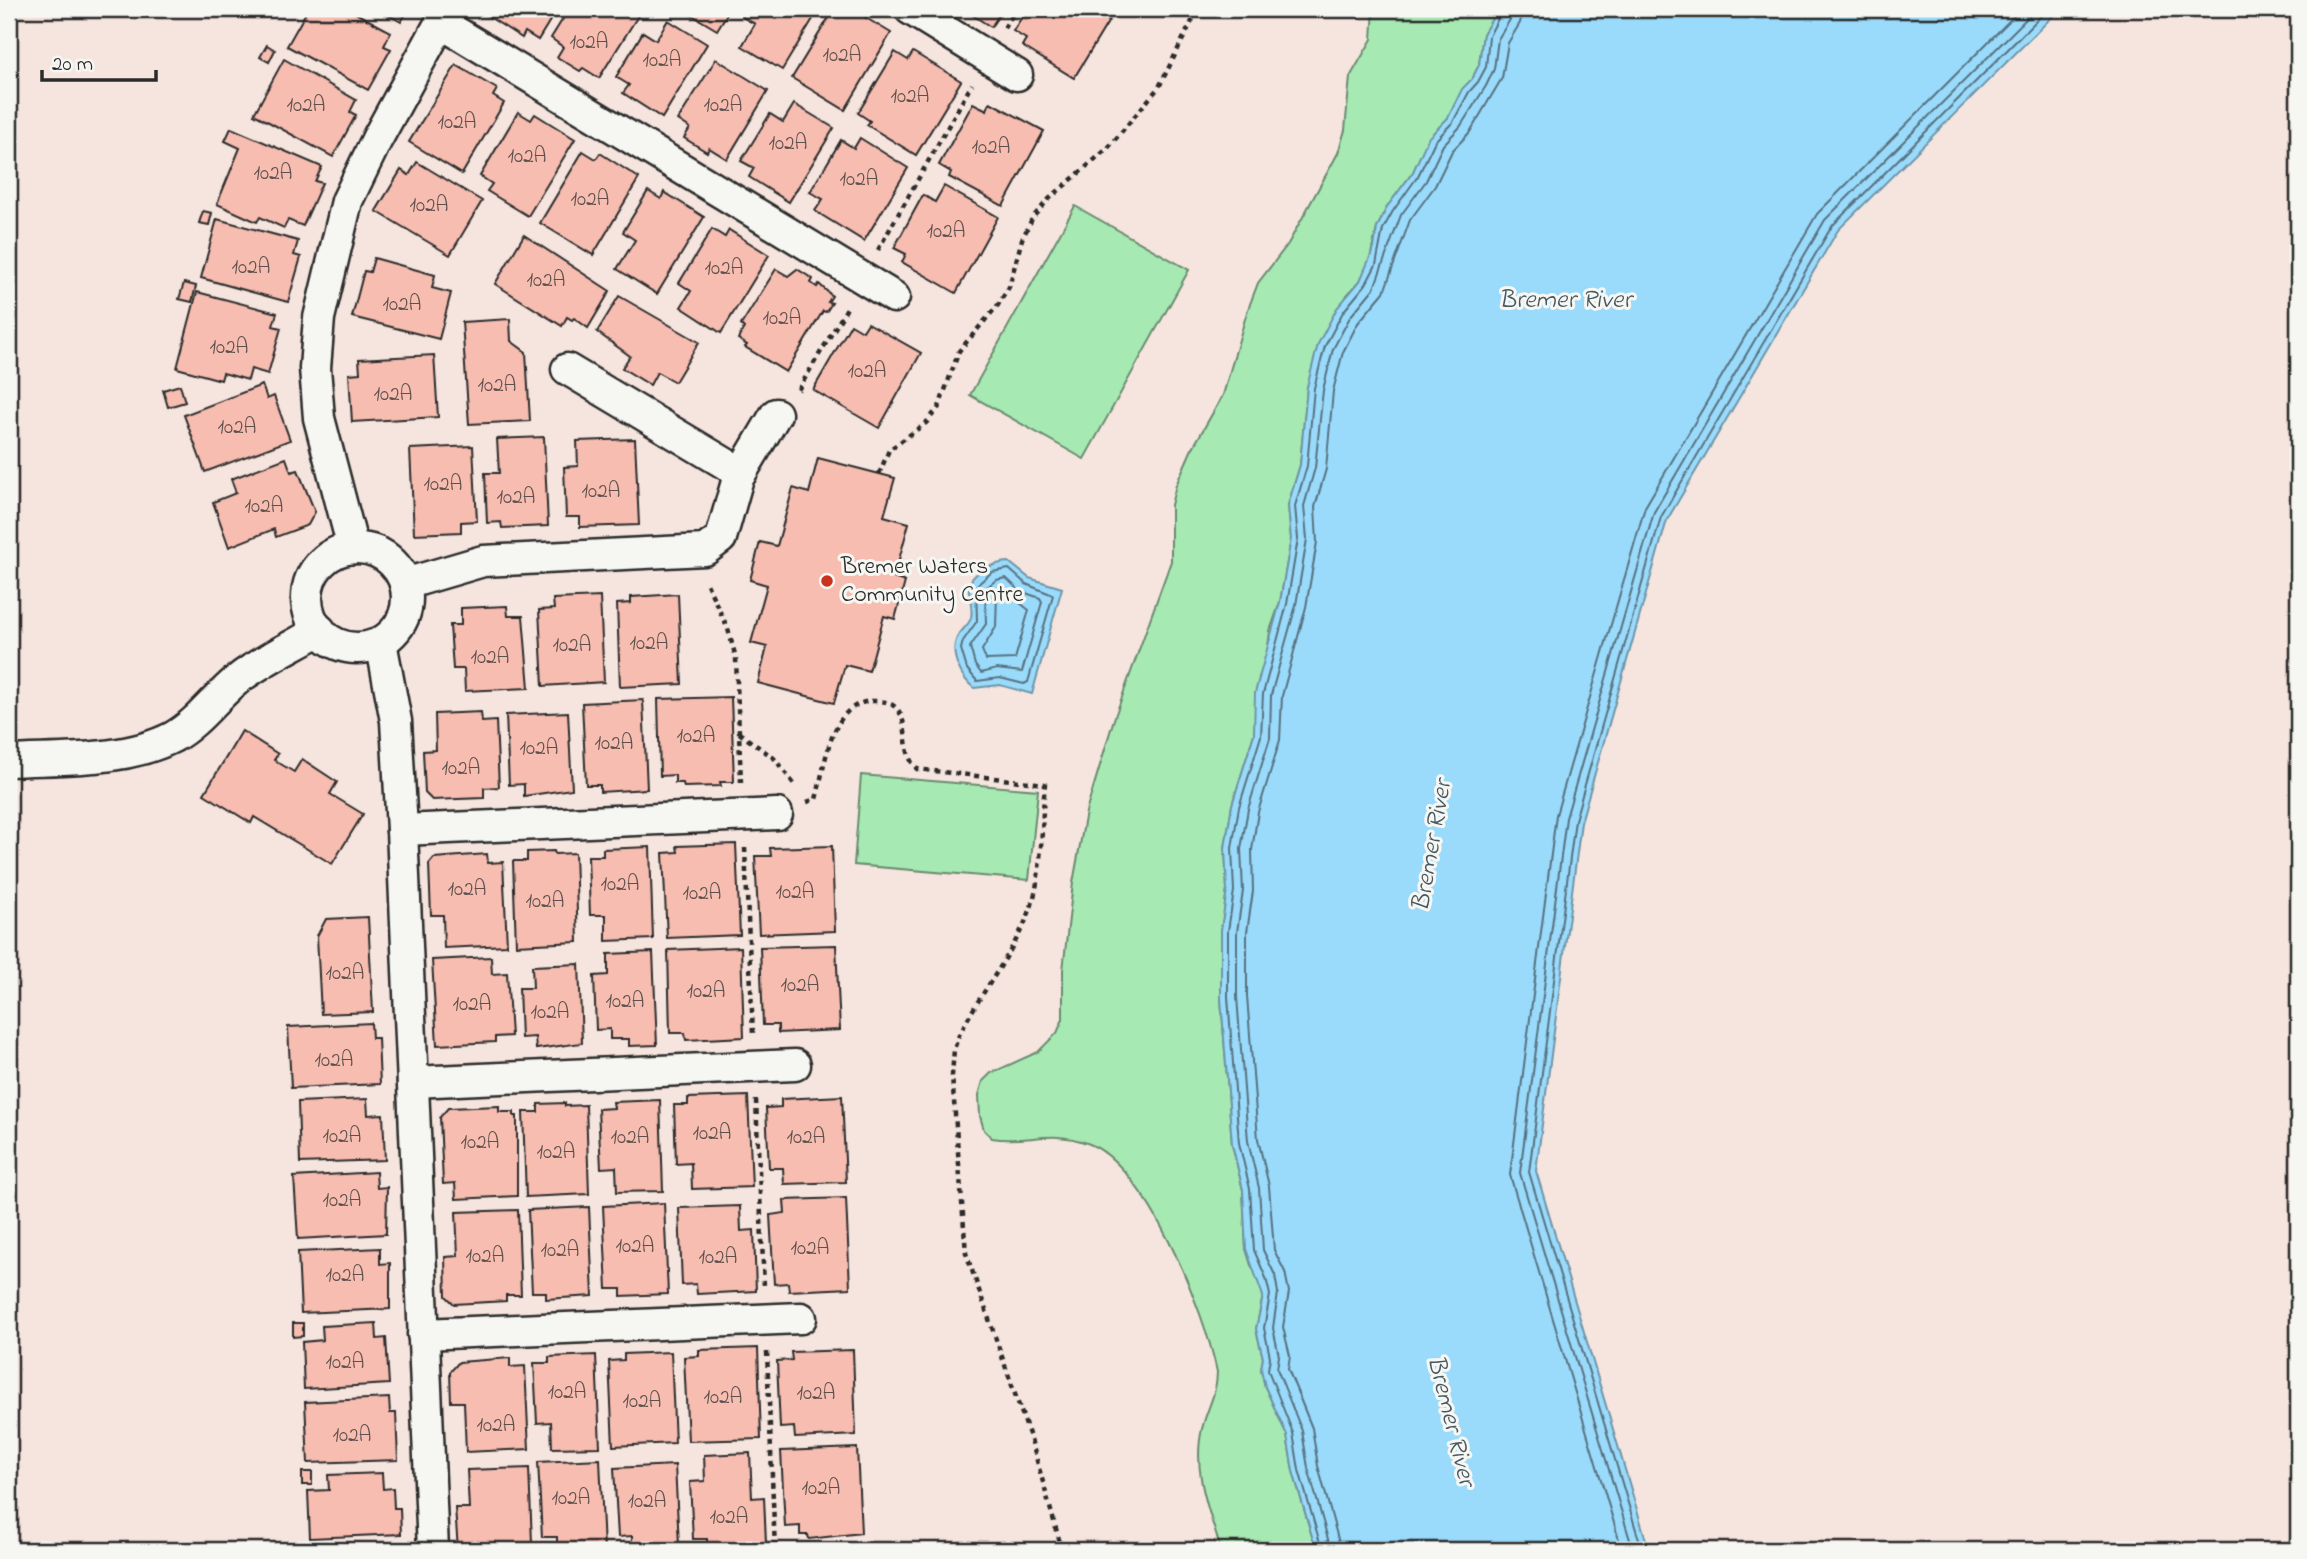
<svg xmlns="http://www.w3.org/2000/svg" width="2307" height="1559" font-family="'Indie Flower',sans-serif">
  <rect width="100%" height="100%" fill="#f6e5de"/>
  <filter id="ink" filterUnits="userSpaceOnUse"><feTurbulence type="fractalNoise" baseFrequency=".0143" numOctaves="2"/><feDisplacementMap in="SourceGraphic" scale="14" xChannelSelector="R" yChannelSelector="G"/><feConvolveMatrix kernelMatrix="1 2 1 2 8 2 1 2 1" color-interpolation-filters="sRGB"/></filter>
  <g filter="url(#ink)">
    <g fill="#a7e9b3" stroke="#698a6f" stroke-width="2">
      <path d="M1374 9H1498L1483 34 1479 65 1472 79 1463 89 1448 118 1429 138 1413 172 1387 207 1377 228 1369 263 1360 281 1347 295 1307 387 1300 465 1288 505 1291 539 1280 602 1270 631 1266 662 1259 677 1254 734 1232 805 1225 848 1227 890 1221 931V998L1232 1144 1243 1190 1246 1249 1251 1265 1260 1280 1263 1296 1256 1329 1263 1358 1261 1369 1265 1387 1287 1435 1293 1471 1316 1550H1221C1209 1511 1192 1470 1202 1429 1207 1408 1217 1394 1217 1372 1205 1313 1147 1164 1087 1143 1050 1129 1026 1144 992 1138L984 1130 980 1116 979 1095 983 1081 991 1073 1038 1052 1057 1033 1063 1019V970L1073 883 1086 812 1113 722 1171 561V505L1176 485 1191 451 1223 395 1247 312 1258 283 1288 244 1338 153 1345 130 1350 77 1372 39Z"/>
      <polygon points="1075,206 1189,270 1084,459 970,395"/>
      <polygon points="861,775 1038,790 1029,880 854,865"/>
    </g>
    <g fill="#9adbfc" stroke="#6e95a8" stroke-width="2">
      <polygon points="1498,9 2060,9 1838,230 1667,520 1581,822 1536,1171 1649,1550 1316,1550 1293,1471 1287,1435 1265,1387 1261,1369 1263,1358 1256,1329 1263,1296 1246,1249 1243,1190 1232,1144 1221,998 1221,930 1227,890 1225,848 1232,805 1254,734 1255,693 1280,602 1291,539 1288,505 1300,465 1307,387 1318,344 1337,308 1360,281 1374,248 1377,228 1387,207 1413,172 1428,138 1448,118 1462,89 1472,79 1479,65 1483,34"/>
      <path d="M1009 562 1029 578 1062 588 1032 694 1000 685 974 688C962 679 950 656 956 640 959 631 968 627 971 618 973 608 970 600 969 591 967 572 994 563 1009 562Z"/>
    </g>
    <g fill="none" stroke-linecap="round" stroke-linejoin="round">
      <g stroke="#57717f" stroke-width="2">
        <polygon points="1009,569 1026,584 1053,595 1028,682 1024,684 1000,678 977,681 967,669 961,649 963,641 977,621 976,586 992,572"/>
        <polygon points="1006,578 1020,591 1040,598 1042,602 1022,672 997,669 981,673 975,665 970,647 986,624 985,589 996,580"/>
        <polygon points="1003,590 1029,610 1015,659 986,660 982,650 996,627 997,593"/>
        <polyline points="1322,1550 1299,1470 1293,1433 1268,1370 1270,1357 1264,1328 1270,1295 1266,1278 1254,1250 1250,1189 1239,1143 1228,997 1228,931 1234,891 1232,848 1239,807 1261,736 1263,694 1287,604 1298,539 1295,506 1307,466 1314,388 1325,346 1343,312 1366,284 1376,265 1383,229 1393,211 1418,176 1435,141 1453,122 1469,92 1478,82 1486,67 1489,36 1503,9"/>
        <polyline points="1331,1550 1308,1468 1302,1431 1277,1369 1279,1356 1273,1328 1278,1293 1275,1275 1263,1250 1259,1188 1248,1141 1237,997 1237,932 1243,891 1241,849 1248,809 1270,738 1271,695 1296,605 1307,539 1304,506 1315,468 1323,390 1333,349 1350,317 1374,288 1401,215 1426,181 1443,145 1460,127 1486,86 1494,69 1498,39 1511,18 1512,9"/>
        <polyline points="1341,1550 1318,1466 1312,1428 1288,1369 1290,1356 1283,1327 1289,1292 1285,1272 1274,1250 1269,1186 1258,1139 1247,996 1247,932 1253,891 1252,850 1258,812 1280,740 1282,696 1306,607 1317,542 1315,507 1326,469 1333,391 1343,352 1358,323 1384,292 1410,220 1435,186 1452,151 1470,132 1502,78 1508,43 1520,23 1523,9"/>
        <polyline points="1622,1550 1510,1175 1556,815 1645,507 1817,214 2021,9"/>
        <polyline points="1633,1550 1520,1173 1566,818 1654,512 1825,220 2036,9"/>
        <polyline points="1642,1550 1529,1172 1575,820 1661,517 1832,226 2048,9"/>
      </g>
    </g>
    <g fill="#f7bdb1" stroke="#2b2b2b" stroke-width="2">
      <polygon points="308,9 348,9 391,32 384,46 391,49 368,90 287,46"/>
      <polygon points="378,9 409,9 401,22"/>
      <polygon points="486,9 557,9 538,40 525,32 522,38 483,13"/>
      <polygon points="569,9 641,11 599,78 583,68 580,71 557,57 563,47 551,38"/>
      <polygon points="682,9 730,9 717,30"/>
      <polygon points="747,9 819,9 782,70 742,46 755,24 742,17"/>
      <polygon points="834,9 848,14 851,9 891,33 845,110 792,78"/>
      <polygon points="963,9 1003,9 991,27"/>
      <polygon points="1027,9 1116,9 1074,78 1022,46 1026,39 1013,31"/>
      <polygon points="668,20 707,44 662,118 623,93 629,85 616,77 643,32 656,40"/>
      <polygon points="267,45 275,50 269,62 260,57"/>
      <polygon points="895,52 908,60 913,52 961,81 916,155 867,125 870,121 858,113"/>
      <polygon points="284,59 356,100 350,112 356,115 333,157 254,114"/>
      <polygon points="716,59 768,91 727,159 709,148 707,152 684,138 690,128 678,120"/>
      <polygon points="456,65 497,89 493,96 504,103 462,174 409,142"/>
      <polygon points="990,102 1044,131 1003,206 949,177 951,172 939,165 973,103 987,110"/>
      <polygon points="794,104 834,128 789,202 749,177 754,168 741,161 770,114 783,122"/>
      <polygon points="518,112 531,120 535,114 575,139 528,216 487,191 492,184 480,176"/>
      <polygon points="231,128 322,167 315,181 322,183 303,226 288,220 284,228 260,217 257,222 217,204 240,148 225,141"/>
      <polygon points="860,138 908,168 864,241 815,211 823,199 810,192 841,140 854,148"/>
      <polygon points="583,151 596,159 600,153 639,178 593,255 540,223"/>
      <polygon points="417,162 482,201 450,255 376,211 401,170 409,175"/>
      <polygon points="944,186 998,217 956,293 902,262 906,254 894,248 923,195 935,202"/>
      <polygon points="648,191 661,199 664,192 704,217 657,294 617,269 635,240 623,232"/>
      <polygon points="203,211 212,213 209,225 199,223"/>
      <polygon points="217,219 298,241 294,255 301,257 288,302 201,278"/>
      <polygon points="712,229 725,237 729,230 769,255 721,333 681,307 691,291 679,283"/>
      <polygon points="524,235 610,291 588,328 574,318 572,320 567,317 562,326 495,284"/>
      <polygon points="374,258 435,275 432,288 451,293 439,339 352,317 364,271 370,272"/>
      <polygon points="776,269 788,276 797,269 813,279 811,283 817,287 819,284 832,296 828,302 832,303 826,312 823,311 786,372 745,347 747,345 738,339 744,328 741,325"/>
      <polygon points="184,283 196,286 192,302 179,299"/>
      <polygon points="197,292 277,313 273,326 281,328 268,374 251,369 248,380 223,373 221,380 177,368"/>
      <polygon points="619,296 699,342 675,382 657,372 650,385 622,368 630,356 597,332"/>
      <polygon points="510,319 511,341 526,352 530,421 469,424 462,322"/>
      <polygon points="868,323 921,353 879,428 813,390 851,324 863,331"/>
      <polygon points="434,355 438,417 352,422 349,374 360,373 359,359"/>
      <polygon points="180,385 185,402 168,407 163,390"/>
      <polygon points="262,385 267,399 274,396 290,440 205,472 184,415"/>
      <polygon points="544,437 548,526 502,528 501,522 487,523 485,473 499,473 497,439"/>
      <polygon points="635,439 639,525 580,527 580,517 566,517 564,467 578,466 577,441"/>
      <polygon points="473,446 477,521 461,522 461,532 414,534 410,449"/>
      <polygon points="286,458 291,472 298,470 315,512 308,525 276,537 274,529 229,547 213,502 236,493 231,479"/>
      <polygon points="818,458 895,478 884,516 909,523 894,578 905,582 895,619 884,616 869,671 845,665 834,703 758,683 767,647 751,643 767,585 750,580 760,542 777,546 793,488 809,493"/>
      <polygon points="678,594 682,684 620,687 617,604 631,603 631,597"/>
      <polygon points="600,597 604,682 543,686 539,610 554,609 553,599"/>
      <polygon points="507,606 508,616 523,616 529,688 465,691 464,669 453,669 450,625 461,625 461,608"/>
      <polygon points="731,697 734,782 720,782 721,786 684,787 683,783 675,783 675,775 660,776 658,699"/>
      <polygon points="643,700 647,789 600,792 600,785 586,785 582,703"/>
      <polygon points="481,712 482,722 496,721 499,787 484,788 484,798 432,800 425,793 423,751 436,750 435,714"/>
      <polygon points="568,712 572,789 524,796 524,784 509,785 506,715"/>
      <polygon points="242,731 278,754 274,760 294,772 302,759 337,782 330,794 363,814 332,864 254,817 251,823 204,794"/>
      <polygon points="736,844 740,935 667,938 663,853 678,852 677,846"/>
      <polygon points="832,846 835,931 759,934 755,856 771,856 770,848"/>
      <polygon points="650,847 653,939 606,941 606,915 590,915 588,856 603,856 603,849"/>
      <polygon points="554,851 555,854 575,853 578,942 516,945 513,861 527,861 527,852"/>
      <polygon points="487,854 488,863 503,862 507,945 444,948 443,915 431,915 429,864 434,858"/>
      <polygon points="368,917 373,1012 321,1014 317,936 326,919"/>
      <polygon points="836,945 840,1030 778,1033 778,1025 763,1025 760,947"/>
      <polygon points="741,947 744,1037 686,1040 685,1033 670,1033 668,950"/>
      <polygon points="653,952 657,1045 629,1046 629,1039 610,1039 610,1029 596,1030 594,976 608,975 608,954"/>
      <polygon points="491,957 492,974 507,973 511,1036 495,1037 495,1042 437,1045 432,960"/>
      <polygon points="579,964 582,1043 536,1049 535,1037 521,1038 519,988 533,988 532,966"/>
      <polygon points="371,1023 372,1038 378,1038 380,1084 291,1088 288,1027"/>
      <polygon points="748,1096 752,1187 692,1189 691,1163 676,1164 674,1105 688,1105 688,1098"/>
      <polygon points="842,1096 846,1182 784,1184 783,1168 769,1168 766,1108 781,1107 781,1099"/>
      <polygon points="367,1099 368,1115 383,1114 385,1160 300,1163 298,1102"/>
      <polygon points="660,1100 663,1191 617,1192 616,1167 601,1168 598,1109 614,1108 613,1102"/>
      <polygon points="565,1103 565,1106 586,1105 589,1194 526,1197 523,1112 538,1112 538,1104"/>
      <polygon points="499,1106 499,1112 514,1112 514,1116 517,1116 517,1196 456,1199 455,1183 443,1184 440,1117 448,1108"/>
      <polygon points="376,1172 377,1188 387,1187 386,1234 298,1239 294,1177"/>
      <polygon points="846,1198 850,1288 789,1291 788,1283 774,1284 770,1215 785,1213 784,1200"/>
      <polygon points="664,1203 668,1294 621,1296 621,1289 607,1289 603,1206"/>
      <polygon points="740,1206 741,1231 754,1230 756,1291 697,1294 696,1284 682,1285 679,1208"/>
      <polygon points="589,1207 593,1296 546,1299 546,1292 532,1292 528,1210"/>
      <polygon points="518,1210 521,1295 506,1295 506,1301 454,1304 446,1296 445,1257 458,1256 456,1212"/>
      <polygon points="380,1248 380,1264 390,1263 390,1309 301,1313 298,1252"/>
      <polygon points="293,1323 303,1323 303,1336 293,1337"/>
      <polygon points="376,1323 377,1339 386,1338 389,1384 304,1389 302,1342 323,1340 322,1326"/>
      <polygon points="758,1348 761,1439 688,1441 684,1357 699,1356 699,1350"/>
      <polygon points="853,1350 856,1435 795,1438 794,1427 780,1428 777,1361 792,1360 791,1352"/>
      <polygon points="671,1352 675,1443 613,1446 609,1361 624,1360 624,1354"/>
      <polygon points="596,1355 600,1447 552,1448 551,1422 537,1423 534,1363 549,1363 549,1357"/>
      <polygon points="510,1358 510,1367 525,1366 529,1449 466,1452 464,1402 451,1402 450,1372 459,1362"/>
      <polygon points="389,1398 390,1413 396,1413 398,1460 308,1463 305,1402"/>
      <polygon points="857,1448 861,1533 809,1539 808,1535 800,1535 800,1526 785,1527 781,1451"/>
      <polygon points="750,1453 752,1498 764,1497 766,1543 707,1546 707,1539 693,1539 690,1482 705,1481 704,1455"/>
      <polygon points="600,1459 604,1550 577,1550 577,1546 557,1547 557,1537 542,1537 538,1462"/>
      <polygon points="675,1465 679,1545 632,1547 632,1536 618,1537 614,1468"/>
      <polygon points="529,1468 532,1543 516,1544 517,1550 458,1550 455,1508 469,1508 467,1470"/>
      <rect x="302" y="1472" width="10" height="13"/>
      <polygon points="382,1473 383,1489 393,1488 394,1508 400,1508 401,1534 310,1538 308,1491 329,1490 328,1475"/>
    </g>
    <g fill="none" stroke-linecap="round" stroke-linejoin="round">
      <defs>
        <g id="minor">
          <polyline points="910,9 1017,75"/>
          <polyline points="441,23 894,297"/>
          <polyline points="567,369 741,473"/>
          <polyline points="353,548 319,418 315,368 319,318 347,201 377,139 448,9"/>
          <circle cx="357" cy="598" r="50"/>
          <polyline points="405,584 483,561 705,550 721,538 738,478 776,414"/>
          <polyline points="381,642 396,721 402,830 433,1550"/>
          <path d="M9 761C61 758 125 762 173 737 198 723 215 698 237 680 262 660 293 646 320 630"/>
          <polyline points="402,830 777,814"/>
          <polyline points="413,1082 795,1065"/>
          <polyline points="423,1334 801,1318"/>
        </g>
      </defs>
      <use href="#minor" stroke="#2b2b2b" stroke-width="35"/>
      <g stroke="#2b2b2b" stroke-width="4.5" stroke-dasharray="5 5" stroke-linecap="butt">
        <polyline points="1004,28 1016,9"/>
        <polyline points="878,250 972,84"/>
        <polyline points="798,390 847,308"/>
        <polyline points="879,474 889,450 926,423 939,407 959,351 998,305 1009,287 1022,239 1033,217 1049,199 1108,148 1159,87 1198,9"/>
        <polyline points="707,584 728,629 736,658 741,783"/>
        <polyline points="739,733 774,758 794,784"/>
        <path d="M807 802 816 799C826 765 829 699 877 701 887 701 895 704 900 713 909 730 902 755 917 769L1045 784C1041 822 1043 878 1029 913 1011 957 980 993 959 1035L954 1049 952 1076 966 1253 1032 1443 1062 1550"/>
        <polyline points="745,848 753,1035"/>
        <polyline points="756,1100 764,1287"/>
        <polyline points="767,1352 775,1550"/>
      </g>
      <use href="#minor" stroke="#f6f6f2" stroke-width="30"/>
    </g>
  </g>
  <circle fill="#c8321e" stroke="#f6f6f2" stroke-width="2.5" cx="827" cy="581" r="7"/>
  <g text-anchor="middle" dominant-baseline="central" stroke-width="6" stroke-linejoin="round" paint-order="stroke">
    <g font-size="21" fill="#5e504c">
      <text x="589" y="43">102A</text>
      <text x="842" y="56">102A</text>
      <text x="662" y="61">102A</text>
      <text x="910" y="97">102A</text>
      <text x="306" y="106">102A</text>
      <text x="723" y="106">102A</text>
      <text x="457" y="123">102A</text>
      <text x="788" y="144">102A</text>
      <text x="991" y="148">102A</text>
      <text x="527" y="157">102A</text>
      <text x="273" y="174">102A</text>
      <text x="859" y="180">102A</text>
      <text x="590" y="200">102A</text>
      <text x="429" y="206">102A</text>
      <text x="946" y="232">102A</text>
      <text x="251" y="268">102A</text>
      <text x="724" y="269">102A</text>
      <text x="546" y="281">102A</text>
      <text x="402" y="305">102A</text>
      <text x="782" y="319">102A</text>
      <text x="229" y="348">102A</text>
      <text x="867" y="372">102A</text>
      <text x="497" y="386">102A</text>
      <text x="393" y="395">102A</text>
      <text x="237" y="428">102A</text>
      <text x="443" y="485">102A</text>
      <text x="601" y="492">102A</text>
      <text x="516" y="498">102A</text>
      <text x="264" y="507">102A</text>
      <text x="649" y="644">102A</text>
      <text x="572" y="646">102A</text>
      <text x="490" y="658">102A</text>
      <text x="696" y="737">102A</text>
      <text x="614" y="744">102A</text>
      <text x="539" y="749">102A</text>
      <text x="461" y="769">102A</text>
      <text x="620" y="885">102A</text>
      <text x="467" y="890">102A</text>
      <text x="795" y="893">102A</text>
      <text x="702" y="894">102A</text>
      <text x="545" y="902">102A</text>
      <text x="345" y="974">102A</text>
      <text x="800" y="986">102A</text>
      <text x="706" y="992">102A</text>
      <text x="625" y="1002">102A</text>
      <text x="472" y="1005">102A</text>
      <text x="550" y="1013">102A</text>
      <text x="334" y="1061">102A</text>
      <text x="712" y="1134">102A</text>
      <text x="342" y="1137">102A</text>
      <text x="630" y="1138">102A</text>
      <text x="806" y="1138">102A</text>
      <text x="480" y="1143">102A</text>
      <text x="556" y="1153">102A</text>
      <text x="342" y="1201">102A</text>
      <text x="635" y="1247">102A</text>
      <text x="810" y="1249">102A</text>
      <text x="560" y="1251">102A</text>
      <text x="485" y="1257">102A</text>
      <text x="718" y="1258">102A</text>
      <text x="345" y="1276">102A</text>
      <text x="345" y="1363">102A</text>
      <text x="567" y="1393">102A</text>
      <text x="816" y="1394">102A</text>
      <text x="723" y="1398">102A</text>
      <text x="642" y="1402">102A</text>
      <text x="496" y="1426">102A</text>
      <text x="352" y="1436">102A</text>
      <text x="821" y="1489">102A</text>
      <text x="571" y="1499">102A</text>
      <text x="647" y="1502">102A</text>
      <text x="729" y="1518">102A</text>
    </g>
    <g font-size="24" fill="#2b2b2b" stroke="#f6f6f2" text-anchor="start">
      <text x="841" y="567">Bremer Waters<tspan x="841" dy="28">Community Centre</tspan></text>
    </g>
    <g font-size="26" font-style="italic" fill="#47575f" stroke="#f6f6f2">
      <text x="1565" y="301">Bremer River</text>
      <text transform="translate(1433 846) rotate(-80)">Bremer River</text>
      <text transform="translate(1450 1421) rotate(76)">Bremer River</text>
    </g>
  </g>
  <rect width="2307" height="1559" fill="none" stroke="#f6f6f2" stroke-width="35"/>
  <rect x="18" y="18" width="2272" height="1524" fill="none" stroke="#2b2b2b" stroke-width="2.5" filter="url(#ink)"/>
  <path d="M42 70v10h114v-10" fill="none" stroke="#2b2b2b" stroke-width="3.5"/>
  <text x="52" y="70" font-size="21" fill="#2b2b2b" stroke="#f6f6f2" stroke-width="5" paint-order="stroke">20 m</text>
</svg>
